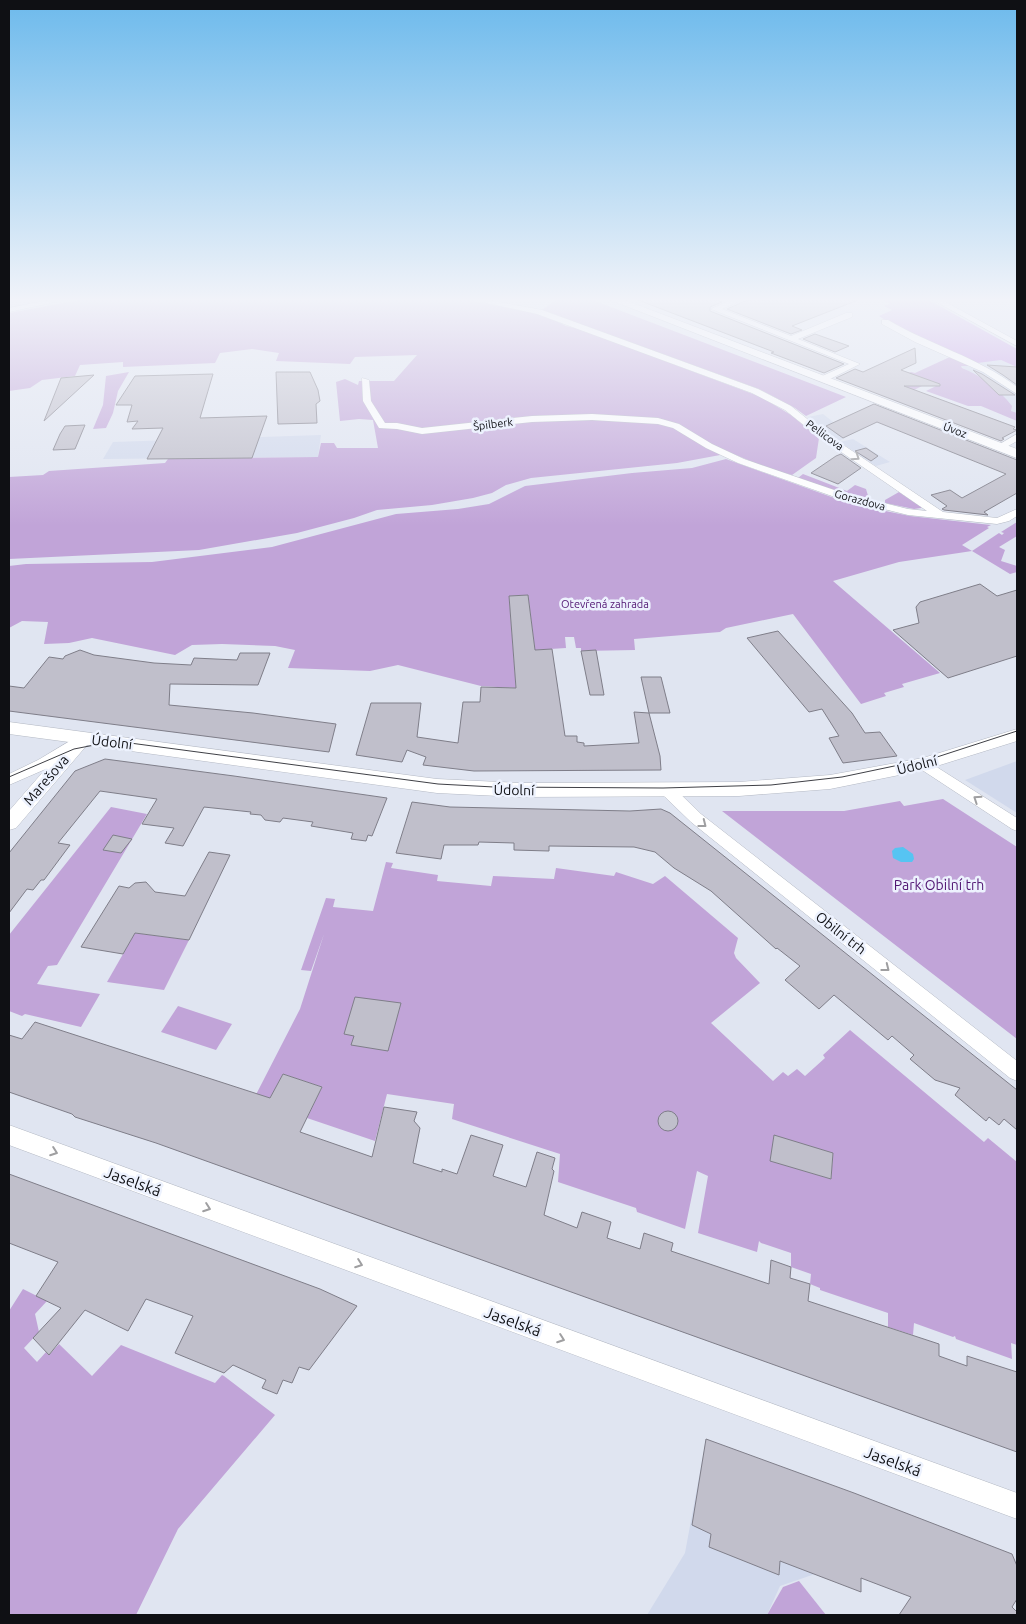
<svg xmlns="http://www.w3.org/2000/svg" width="1026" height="1624" font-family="Ubuntu,sans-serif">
  <rect width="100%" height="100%" fill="#e0e5f1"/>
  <g fill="#d1d9ec">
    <polygon points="1001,360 1017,367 1017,413 1013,413 985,382 960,366 970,366 965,363"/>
    <polygon points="823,414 842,429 839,430 848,436 839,441 808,417"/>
    <polygon points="321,435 318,457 103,459 113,442"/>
    <polygon points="853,439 890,462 876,466 840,442"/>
    <polygon points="1017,761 1017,813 965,780"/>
    <polygon points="706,1439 822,1482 815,1574 780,1586 767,1615 647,1615 685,1553"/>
  </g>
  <g fill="#c1a4d8" fill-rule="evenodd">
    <polygon points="85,299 463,299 544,315 566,326 579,329 761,397 791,415 819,438 816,458 792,475 767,468 731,453 677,463 531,478 506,485 492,493 473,498 432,505 377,510 354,518 297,533 199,550 9,559 9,477 43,475 49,471 165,463 168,459 318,457 321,443 334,443 337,448 378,448 373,420 359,419 340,421 336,382 345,379 358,385 359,381 394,381 417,355 355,357 350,364 276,361 279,353 252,349 220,353 215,363 123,367 123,362 80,365 75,376 42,380 30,388 9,391 9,313"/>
    <polygon points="557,299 590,299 846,397 806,416 795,408 759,389 542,310"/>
    <path d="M952 356 970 366H961L962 368C980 375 999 389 1012 406L1011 411 1017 413V421L981 406H968L926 391 940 384 932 381 912 391 893 383 896 378 911 372 915 373Z"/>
    <polygon points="129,372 118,391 113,413 106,428 93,429 103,405 106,376"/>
    <polygon points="726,459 851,504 910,516 991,525 987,527 989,528 962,545 972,551 999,533 1002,535 1004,533 1001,532 1017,522 1017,536 999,547 1005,550 1001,561 1017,566 1017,572 1010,574 972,551 899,562 833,581 940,673 902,684 904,687 884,693 886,696 861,704 793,614 726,628 720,632 634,639 635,650 581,651 581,648 576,648 574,637 565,637 566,648 535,650 528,595 509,596 516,688 481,686 398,665 370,671 288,668 295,650 275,646 222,644 192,645 175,655 92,638 69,643 44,644 48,622 22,621 9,628 9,566 26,564 152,562 272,547 396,514 458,509 489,504 525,486 632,473 692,468"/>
    <polygon points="803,474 847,491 855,485 866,489 869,499 844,493 798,478"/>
    <polygon points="899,492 921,507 921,508 914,509 885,503 885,500"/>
    <polygon points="943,799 1017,847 1017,1039 722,811 844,811 900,801 904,806"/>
    <polygon points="111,807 147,814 57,965 48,966 37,984 100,994 81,1027 25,1014 22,1016 9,1011 9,935"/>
    <path d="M386 862 393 863 391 868 438 875 437 881 491 886 493 876 554 879 556 868 614 876 616 872 653 884 665 876 738 938 734 953 736 958 760 983 711 1023 773 1081 783 1072 788 1076 797 1069 805 1076 825 1058 823 1055 850 1030 984 1142 988 1138 1017 1162V1345L1011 1343 1012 1359 956 1339 955 1336 953 1337 914 1323 913 1335 888 1327V1313L820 1290V1288L810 1284 811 1274 791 1267V1253L761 1243 759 1241 757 1252 698 1233 708 1176 697 1171 685 1229 637 1212 636 1208 558 1182 560 1154 452 1119 454 1104 387 1094 375 1141 307 1118 322 1087 283 1074 265 1108 245 1116 300 1009 324 934 311 971 301 970 326 898 335 899 333 907 373 911ZM774 1136 833 1153 831 1179 771 1161Z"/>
    <polygon points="135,933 189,940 164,990 107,982"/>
    <polygon points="178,1006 232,1024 216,1050 161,1032"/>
    <polygon points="23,1289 47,1301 35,1314 39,1332 24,1348 37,1362 46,1352 49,1355 59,1344 92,1376 121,1345 215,1383 222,1375 224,1376 275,1415 178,1529 136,1615 9,1615 9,1311"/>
    <polygon points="799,1581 826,1615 767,1615 783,1587"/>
  </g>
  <polygon fill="#c296e4" points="881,299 927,299 1017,349 1017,367 1001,360 977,363 902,331 879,316 892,310 884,306 890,304"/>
  <polygon fill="#56c4f2" points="903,847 913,854 914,859 912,862 901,862 893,858 892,851 895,848"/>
  <g fill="#c0bfcb" stroke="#7f7e89">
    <polygon points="638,299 713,299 722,302 710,307 710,311 844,364 824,373 771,353 774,352 638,300"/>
    <polygon points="750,299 858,299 858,300 792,326 802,330 791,334 727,309"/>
    <polygon points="815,334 849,346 835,352 803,339"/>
    <polygon points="915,348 916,363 901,370 940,384 940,386 904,386 1015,427 1013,429 1017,430 1002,438 1004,439 1001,441 836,378 855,369 863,372"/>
    <polygon points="987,365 1017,367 1017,385 1003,375"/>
    <polygon points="973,370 982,374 1015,395 999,395"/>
    <polygon points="276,372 310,372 318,390 320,401 316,404 317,423 278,424"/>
    <polygon points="213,374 200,418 267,416 252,458 147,459 163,428 132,429 138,421 127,422 132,405 116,405 135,376"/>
    <polygon points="94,375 44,421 61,378"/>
    <polygon points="874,404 1017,460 1017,493 984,512 988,515 944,510 942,509 947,506 931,495 950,490 962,498 1006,474 877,422 843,438 826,426"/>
    <polygon points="85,425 75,449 53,450 60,434 65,426"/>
    <polygon points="866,448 878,456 871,461 855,451"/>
    <polygon points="841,454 861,468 838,484 811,473 836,456"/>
    <polygon points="980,584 997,596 1017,590 1017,656 948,678 893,630 919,623 916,607 920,602"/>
    <polygon points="528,595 535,650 552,649 565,736 577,736 577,742 584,743 584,746 639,743 634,712 649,713 660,756 661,770 474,771 423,765 426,757 407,750 402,762 356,755 371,703 421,703 417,737 458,743 463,702 480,702 481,687 516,688 509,596"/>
    <polygon points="778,631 852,713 865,733 880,732 897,756 843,763 829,738 839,736 822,709 809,712 747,638"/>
    <polygon points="80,650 94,655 154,663 191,665 194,658 237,660 240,653 270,653 258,685 170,684 169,705 253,713 336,724 329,752 9,711 9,686 24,688 49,657 63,659 65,656"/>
    <polygon points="596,650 604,695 590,695 581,651"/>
    <polygon points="641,677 661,677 670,713 649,713"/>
    <polygon points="105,759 234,776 387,798 372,836 368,835 366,841 351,839 353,833 311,826 313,822 283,818 280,822 265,820 261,815 250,814 251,812 204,807 183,846 165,843 174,828 142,824 157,799 100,791 58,843 70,845 44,880 41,880 33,890 27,889 9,913 9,853 75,771"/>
    <polygon points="412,802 450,807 630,811 661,809 670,813 1017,1090 1017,1130 1004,1119 999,1125 989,1117 986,1121 955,1095 960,1088 935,1080 910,1059 914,1055 892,1036 888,1040 834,995 819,1009 785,980 800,966 777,948 776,949 711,891 674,868 655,852 634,847 549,846 549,851 514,850 514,843 479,842 478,845 444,845 441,859 396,853"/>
    <polygon points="113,835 132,839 121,853 103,850"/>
    <polygon points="209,852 230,855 189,940 135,933 123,954 81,947 119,886 129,888 135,883 146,882 155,892 185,896"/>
    <polygon points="355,997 401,1003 388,1051 351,1045 354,1036 344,1034"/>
    <polygon points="35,1022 270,1098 283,1074 322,1087 300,1132 372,1157 384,1107 417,1112 414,1121 420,1128 413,1163 442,1172 442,1169 457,1174 471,1135 503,1145 493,1176 526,1187 537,1152 555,1158 552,1169 554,1171 544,1215 577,1228 582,1212 611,1222 607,1238 640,1249 644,1233 673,1243 671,1251 769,1284 771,1260 791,1267 790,1278 810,1284 808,1301 939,1344 939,1356 967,1366 967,1356 1017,1372 1017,1452 156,1143 75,1117 72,1114 9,1092 9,1035 22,1039"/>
    <circle cx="668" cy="1121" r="10"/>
    <polygon points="774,1135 833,1153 831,1179 770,1161"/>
    <polygon points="9,1174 320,1289 357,1306 309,1370 299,1367 292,1383 283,1380 277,1394 262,1388 266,1380 233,1365 224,1373 175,1353 193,1316 146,1299 128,1331 85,1310 49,1355 33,1338 61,1308 36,1296 58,1262 9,1243"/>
    <polygon points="706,1439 854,1493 1012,1554 1017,1566 1017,1599 1012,1607 1017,1612 1017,1615 899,1615 911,1597 861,1578 861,1592 780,1561 779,1575 709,1547 711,1534 692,1525"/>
  </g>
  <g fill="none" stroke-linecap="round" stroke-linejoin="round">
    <defs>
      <g id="minor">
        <polygon points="55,299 69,299 9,312 9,308"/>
        <polygon points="469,299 483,299 542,310 758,389 791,406 821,430 943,512 997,518 1017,509 1017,516 1009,521 997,524 908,515 832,496 738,463 706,448 673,428 658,424 592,420 532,422 422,434 397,429 379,428 363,401 362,378 369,380 371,401 385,423 397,423 422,428 532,416 592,414 658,418 679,424 712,444 744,459 840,492 908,509 927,511 815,434 785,410 752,393 537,314"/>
        <polygon points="734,299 744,299 722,309 791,336 846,313 852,313 852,317 798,339 860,364 826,381 820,381 820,377 849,364 711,309"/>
        <polygon points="931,299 940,299 1017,341 1017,346"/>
        <path d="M882 320H888C930 345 978 357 1017 387V394L983 372 915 342 882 324Z"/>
        <polygon points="1017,434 1017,441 1003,449 997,449 995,447"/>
        <polygon points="75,738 80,740 82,743 80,746 48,768 9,785 9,774 38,760"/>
        <polygon points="924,759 1017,818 1017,831 1012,829 919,768 917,764 919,760"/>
        <polygon points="668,786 673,787 701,814 1017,1061 1017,1081 1010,1078 691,822 663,795 661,791 663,787"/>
        <polygon points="9,1125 1017,1493 1017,1519 9,1145"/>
      </g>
      <polygon id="tertiary" points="9,722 437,779 520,783 739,782 830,775 923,758 1017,729 1017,741 924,770 830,789 739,796 520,797 437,793 87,745 16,828 9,830 9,811 69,742 9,734"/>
      <polygon id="secondary" points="608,299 622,299 1017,449 1017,458"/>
    </defs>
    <use href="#minor" stroke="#b4b9c4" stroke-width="1"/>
    <use href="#tertiary" stroke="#b4b9c4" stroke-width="1"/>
    <use href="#secondary" stroke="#b4b9c4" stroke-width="1"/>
    <use href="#minor" fill="#fff" fill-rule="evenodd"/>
    <use href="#tertiary" fill="#fff" fill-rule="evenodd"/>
    <use href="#secondary" fill="#fff" fill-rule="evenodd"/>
    <polyline stroke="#3f4046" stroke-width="1" points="9,777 74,749 115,741 438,784 494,787 663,788 771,785 842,777 937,757 1017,731"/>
  </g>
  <defs><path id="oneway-chevron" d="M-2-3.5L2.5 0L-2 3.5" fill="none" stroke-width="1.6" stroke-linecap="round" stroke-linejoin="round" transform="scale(1.25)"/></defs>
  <g stroke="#9f9fa1">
    <use href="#oneway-chevron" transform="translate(856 457) rotate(34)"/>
    <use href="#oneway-chevron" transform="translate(977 799) rotate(-146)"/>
    <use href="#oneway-chevron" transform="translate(703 824) rotate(38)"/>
    <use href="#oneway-chevron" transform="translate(886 968) rotate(38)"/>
    <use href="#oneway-chevron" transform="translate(54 1152) rotate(20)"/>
    <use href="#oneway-chevron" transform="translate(207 1208) rotate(20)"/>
    <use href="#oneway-chevron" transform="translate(359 1264) rotate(20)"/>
    <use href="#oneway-chevron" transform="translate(561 1339) rotate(20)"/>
  </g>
  <linearGradient id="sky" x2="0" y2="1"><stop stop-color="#6dbaec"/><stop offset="0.57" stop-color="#f1f3f9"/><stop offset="1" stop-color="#f1f3f9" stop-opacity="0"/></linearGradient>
  <rect width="1026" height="526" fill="url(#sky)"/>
  <g text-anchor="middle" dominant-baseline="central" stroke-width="5" stroke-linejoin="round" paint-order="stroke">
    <g font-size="11" fill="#0f1014" stroke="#edf2fe">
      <text transform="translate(493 424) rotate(-7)">Špilberk</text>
      <text transform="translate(955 430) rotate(21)">Úvoz</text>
      <text transform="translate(825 435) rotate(36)">Pellicova</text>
      <text transform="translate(860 500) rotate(15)">Gorazdova</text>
    </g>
    <g font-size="11" fill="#511672" stroke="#edf2fe">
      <text x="605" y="604">Otevřená zahrada</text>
    </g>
    <g font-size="14" fill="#0f1014" stroke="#edf2fe">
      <text transform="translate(112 742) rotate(7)">Údolní</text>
      <text transform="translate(917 765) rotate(-14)">Údolní</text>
      <text transform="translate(46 780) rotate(-49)">Marešova</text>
      <text transform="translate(514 790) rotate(1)">Údolní</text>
      <text transform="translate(841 933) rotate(38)">Obilní trh</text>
    </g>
    <g font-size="14" fill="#511672" stroke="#edf2fe">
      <text x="939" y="885">Park Obilní trh</text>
    </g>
    <g font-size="16" fill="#0f1014" stroke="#edf2fe">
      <text transform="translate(133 1181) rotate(20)">Jaselská</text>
      <text transform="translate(513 1321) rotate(20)">Jaselská</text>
      <text transform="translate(893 1461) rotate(20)">Jaselská</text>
    </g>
  </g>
  <rect width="1026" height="1624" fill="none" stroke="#0f1014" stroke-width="20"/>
</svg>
